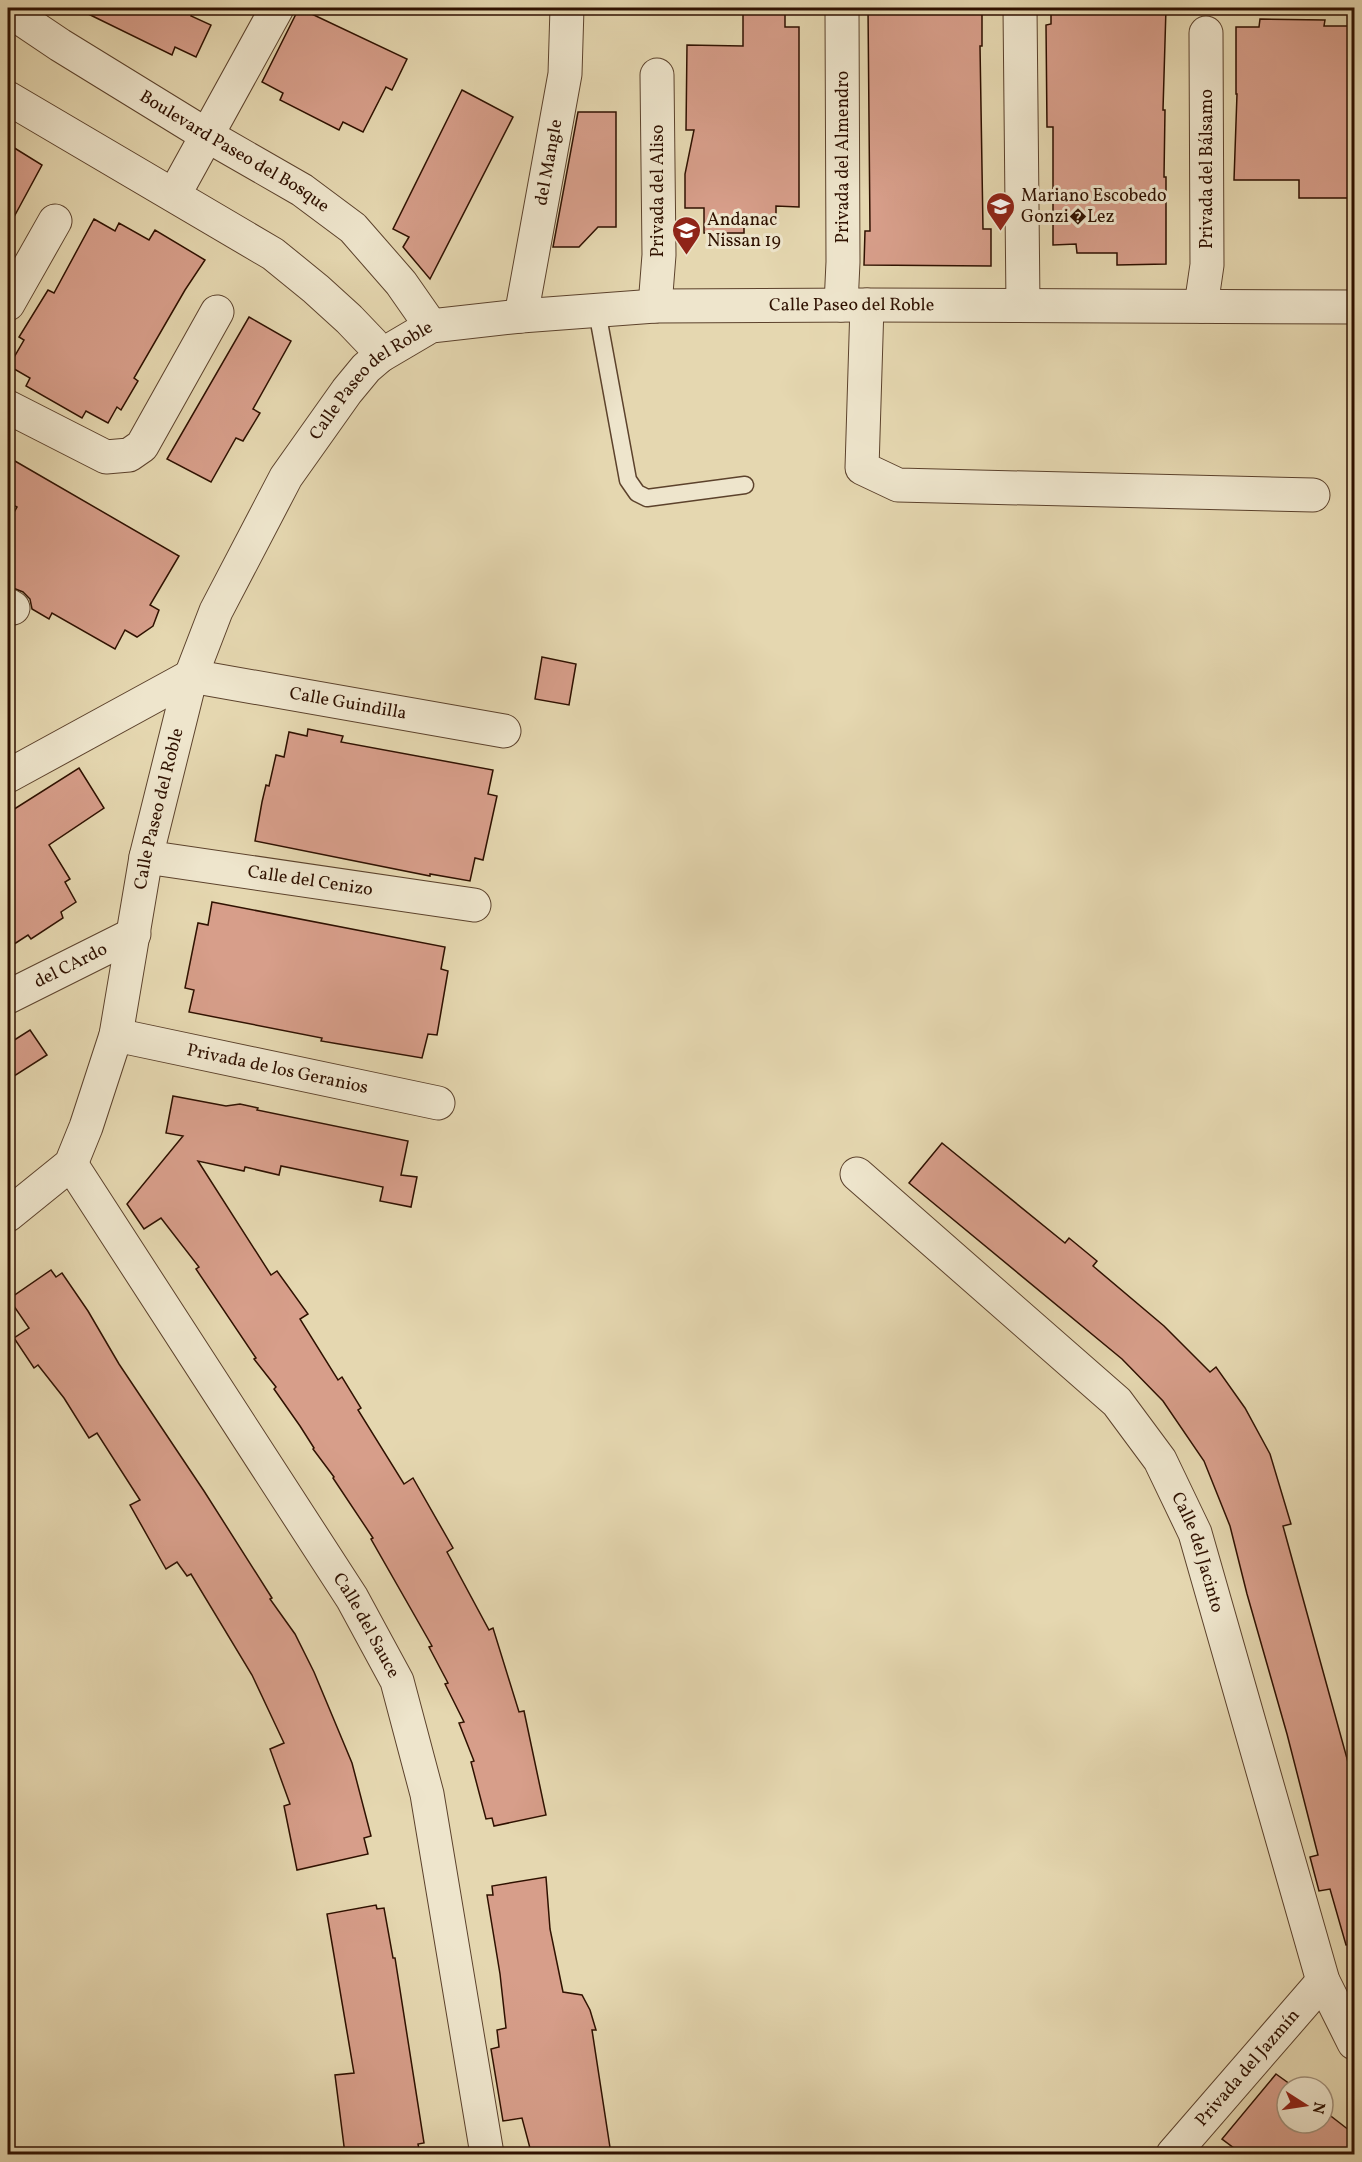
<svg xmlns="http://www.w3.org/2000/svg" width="1362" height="2162" font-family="Vollkorn,serif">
  <rect width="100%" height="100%" fill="#e5d7b0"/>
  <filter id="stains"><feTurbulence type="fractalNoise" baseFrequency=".00333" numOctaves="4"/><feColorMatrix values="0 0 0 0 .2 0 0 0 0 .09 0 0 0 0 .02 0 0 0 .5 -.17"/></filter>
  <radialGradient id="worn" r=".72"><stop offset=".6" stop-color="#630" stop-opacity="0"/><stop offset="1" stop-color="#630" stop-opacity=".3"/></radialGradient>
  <g fill="#d79e8a" stroke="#2f1100" stroke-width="1.5">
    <polygon points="76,8 195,8 191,16 211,25 196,57 175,47 172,55"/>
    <polygon points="299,8 407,59 392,90 386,87 363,132 343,122 339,130 280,100 283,93 262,82"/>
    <polygon points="743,8 785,8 785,27 799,27 799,207 776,206 776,217 744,216 744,233 704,233 704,208 685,208 685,174 694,130 686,130 687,45 743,46"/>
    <polygon points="868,8 965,8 965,10 982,10 982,46 980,46 983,229 991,229 991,266 864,265 865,231 870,231"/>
    <polygon points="1051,8 1166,8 1163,110 1165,110 1164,177 1166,177 1166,264 1117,265 1117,253 1077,253 1076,244 1053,245 1053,127 1047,127 1046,25 1051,24"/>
    <polygon points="1260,19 1325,20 1324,26 1350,26 1349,198 1299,198 1299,180 1234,180 1237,94 1236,94 1236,27 1259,27"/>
    <polygon points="462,90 513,117 430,279 403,247 409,237 393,229"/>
    <polygon points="578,112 616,112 616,227 598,227 579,247 553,247"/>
    <polygon points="8,144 42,165 8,228"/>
    <polygon points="94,219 115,231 119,223 149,240 155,230 205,260 185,290 134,378 138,381 121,410 117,407 108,423 86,411 82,418 26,386 30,378 9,366 24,340 19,337 48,290 54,293"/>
    <polygon points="249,317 291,341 253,409 260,413 243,441 236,438 211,482 167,459"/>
    <polygon points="8,457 179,556 150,605 159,610 153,626 137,637 125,630 115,649 52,613 49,619 32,609 30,599 23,592 8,586 8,523 17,507 8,502"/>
    <polygon points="542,657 576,664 569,705 535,699"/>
    <polygon points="308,729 343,736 341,742 493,770 488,794 497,796 483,860 475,858 470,881 430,874 430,876 255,841 262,802 266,785 269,786 276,755 284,757 289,732 307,736"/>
    <polygon points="79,768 104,808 49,845 70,879 65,882 76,902 61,912 63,918 31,939 28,935 8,948 8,813"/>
    <polygon points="212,902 445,947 441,969 448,971 437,1035 428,1034 422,1058 339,1044 321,1041 322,1038 189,1012 194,990 185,988 198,923 208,925"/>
    <polygon points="30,1030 47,1055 8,1080 8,1044"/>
    <polygon points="173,1096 226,1106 240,1104 258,1108 257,1110 408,1141 401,1175 417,1177 411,1207 380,1201 383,1187 281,1166 279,1175 245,1167 244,1171 198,1161 271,1275 277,1271 308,1314 300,1319 338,1380 342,1377 361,1408 358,1410 404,1484 413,1478 453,1548 447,1552 489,1630 493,1628 519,1712 524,1711 546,1815 494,1826 492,1818 486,1819 471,1762 474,1761 459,1723 464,1722 445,1684 448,1683 429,1647 432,1646 371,1539 373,1538 333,1478 334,1477 313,1449 314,1448 300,1426 274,1389 276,1387 254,1359 256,1358 196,1269 199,1267 161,1218 144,1229 127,1204 183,1136 166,1133"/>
    <polygon points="942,1143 1065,1243 1069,1238 1097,1261 1093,1266 1164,1326 1210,1372 1216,1367 1245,1408 1270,1454 1291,1524 1283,1526 1354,1784 1354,1944 1346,1945 1330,1889 1319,1891 1310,1857 1318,1855 1287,1734 1247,1594 1230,1526 1204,1461 1163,1401 1122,1359 909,1183"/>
    <polygon points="51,1270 56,1277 62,1273 88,1311 119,1364 204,1491 272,1598 270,1599 295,1634 314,1672 352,1763 371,1836 364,1838 368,1854 297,1870 284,1806 290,1804 270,1749 284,1743 252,1675 191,1574 187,1576 177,1562 166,1569 130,1505 140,1500 97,1433 89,1438 64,1398 38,1365 34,1368 14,1338 29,1328 9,1299"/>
    <polygon points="546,1877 550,1929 563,1992 582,1995 590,2010 596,2030 592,2030 611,2154 537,2154 537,2151 531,2152 522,2118 503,2121 491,2049 499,2047 497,2030 506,2028 500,1974 487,1895 493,1895 492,1886"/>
    <polygon points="376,1905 377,1909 384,1908 393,1958 395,1958 424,2143 418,2144 420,2154 345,2154 335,2075 354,2073 327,1914"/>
    <polygon points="1276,2074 1294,2087 1287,2087 1287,2123 1323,2123 1323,2110 1354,2134 1354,2154 1242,2154 1222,2139"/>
  </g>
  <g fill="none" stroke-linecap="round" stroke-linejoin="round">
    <defs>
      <polyline id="service" points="597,311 628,480 637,493 647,498 745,485"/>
      <g id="minor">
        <polyline points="1020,8 1023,305"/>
        <polyline points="174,195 277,8"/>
        <polyline points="8,304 55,221"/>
        <polyline points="841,305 843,262 842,10"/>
        <polyline points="867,305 862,468 898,485 1313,495"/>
        <polyline points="655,306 659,255 657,75"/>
        <polyline points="1201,306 1207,265 1206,33"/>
        <path id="s1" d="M521 316 565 74 567 8"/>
        <polyline points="8,407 106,457 129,455 142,446 217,312"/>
        <polyline points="8,605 13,608"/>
        <path id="s2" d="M8 776 191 676 504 731"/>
        <path id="s3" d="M146 857 474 905"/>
        <path id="s4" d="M8 997 134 934"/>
        <path id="s5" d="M116 1035 438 1103"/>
        <path id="s6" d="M71 1164 352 1598 397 1681 427 1794 487 2154"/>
        <path id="s7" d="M857 1174 1117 1402 1160 1460 1195 1533 1323 1981 1354 2043"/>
        <path id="s8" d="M8 1215 71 1164 86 1127 116 1035 146 857 191 676 216 611 286 477 347 391 366 368 380 356 431 326 521 316 655 306 867 305 1354 307"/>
        <path id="s9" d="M1173 2154 1323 1981"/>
      </g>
      <g id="tertiary">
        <path id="s10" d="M8 10 60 45 208 136 302 190 353 228 401 283 431 326"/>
        <polyline points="8,98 273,254 316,289 349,319 372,343 380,356"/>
      </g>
    </defs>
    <use href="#service" stroke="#5c422c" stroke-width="19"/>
    <use href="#minor" stroke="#5c422c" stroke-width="35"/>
    <use href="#tertiary" stroke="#5c422c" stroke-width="35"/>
    <use href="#service" stroke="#eee5cc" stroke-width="16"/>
    <use href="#minor" stroke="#eee5cc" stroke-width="33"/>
    <use href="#tertiary" stroke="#eee5cc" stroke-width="33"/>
  </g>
  <defs>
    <symbol id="school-pin" viewBox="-11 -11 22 30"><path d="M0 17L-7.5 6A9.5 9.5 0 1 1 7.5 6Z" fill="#8f2418" stroke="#eee5cc"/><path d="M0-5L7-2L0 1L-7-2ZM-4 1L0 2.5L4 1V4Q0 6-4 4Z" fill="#fff"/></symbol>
  </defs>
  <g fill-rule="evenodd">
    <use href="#school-pin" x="984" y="190" width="33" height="45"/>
    <use href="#school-pin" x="670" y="214" width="33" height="45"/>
  </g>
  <g text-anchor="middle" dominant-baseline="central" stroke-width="6" stroke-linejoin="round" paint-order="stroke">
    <g font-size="18" fill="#2f1100" stroke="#eee5cc">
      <text stroke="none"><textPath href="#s10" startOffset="267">Boulevard Paseo del Bosque</textPath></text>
      <text transform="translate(843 157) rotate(-90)">Privada del Almendro</text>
      <text stroke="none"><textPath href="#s1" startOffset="156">del Mangle</textPath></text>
      <text transform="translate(1207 169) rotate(-90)">Privada del Bálsamo</text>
      <text transform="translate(658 191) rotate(-90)">Privada del Aliso</text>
      <text stroke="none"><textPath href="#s8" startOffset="1440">Calle Paseo del Roble</textPath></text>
      <text stroke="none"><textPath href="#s8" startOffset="936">Calle Paseo del Roble</textPath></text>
      <text stroke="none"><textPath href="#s2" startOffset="368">Calle Guindilla</textPath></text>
      <text stroke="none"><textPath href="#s8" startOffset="448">Calle Paseo del Roble</textPath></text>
      <text stroke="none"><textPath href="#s3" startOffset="166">Calle del Cenizo</textPath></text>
      <text stroke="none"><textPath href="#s4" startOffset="70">del CArdo</textPath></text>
      <text stroke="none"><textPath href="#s5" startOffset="165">Privada de los Geranios</textPath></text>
      <text stroke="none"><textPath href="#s7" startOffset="518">Calle del Jacinto</textPath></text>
      <text stroke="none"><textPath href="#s6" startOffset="548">Calle del Sauce</textPath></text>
      <text stroke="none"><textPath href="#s9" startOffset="114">Privada del Jazmín</textPath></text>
    </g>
    <g font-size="18" fill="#2f1100" stroke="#eee5cc" text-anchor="start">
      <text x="1021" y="196">Mariano Escobedo<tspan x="1021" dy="21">Gonzi�Lez</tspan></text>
      <text x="707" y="220">Andanac<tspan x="707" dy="21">Nissan 19</tspan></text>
    </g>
  </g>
  <rect width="1362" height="2162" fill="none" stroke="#e5d7b0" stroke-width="30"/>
  <rect x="9" y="9" width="1344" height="2144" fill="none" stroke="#2f1100" stroke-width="3"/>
  <rect x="15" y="15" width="1332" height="2132" fill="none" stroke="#2f1100" stroke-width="1.5"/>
  <g transform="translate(1305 2105) rotate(102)"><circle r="28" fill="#eee5cc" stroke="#a2907a" stroke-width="1.5"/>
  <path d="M0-4.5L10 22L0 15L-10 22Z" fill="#8f2418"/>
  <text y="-9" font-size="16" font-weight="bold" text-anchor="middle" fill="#2f1100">N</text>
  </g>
  <rect width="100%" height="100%" filter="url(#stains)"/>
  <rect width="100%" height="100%" fill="url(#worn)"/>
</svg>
